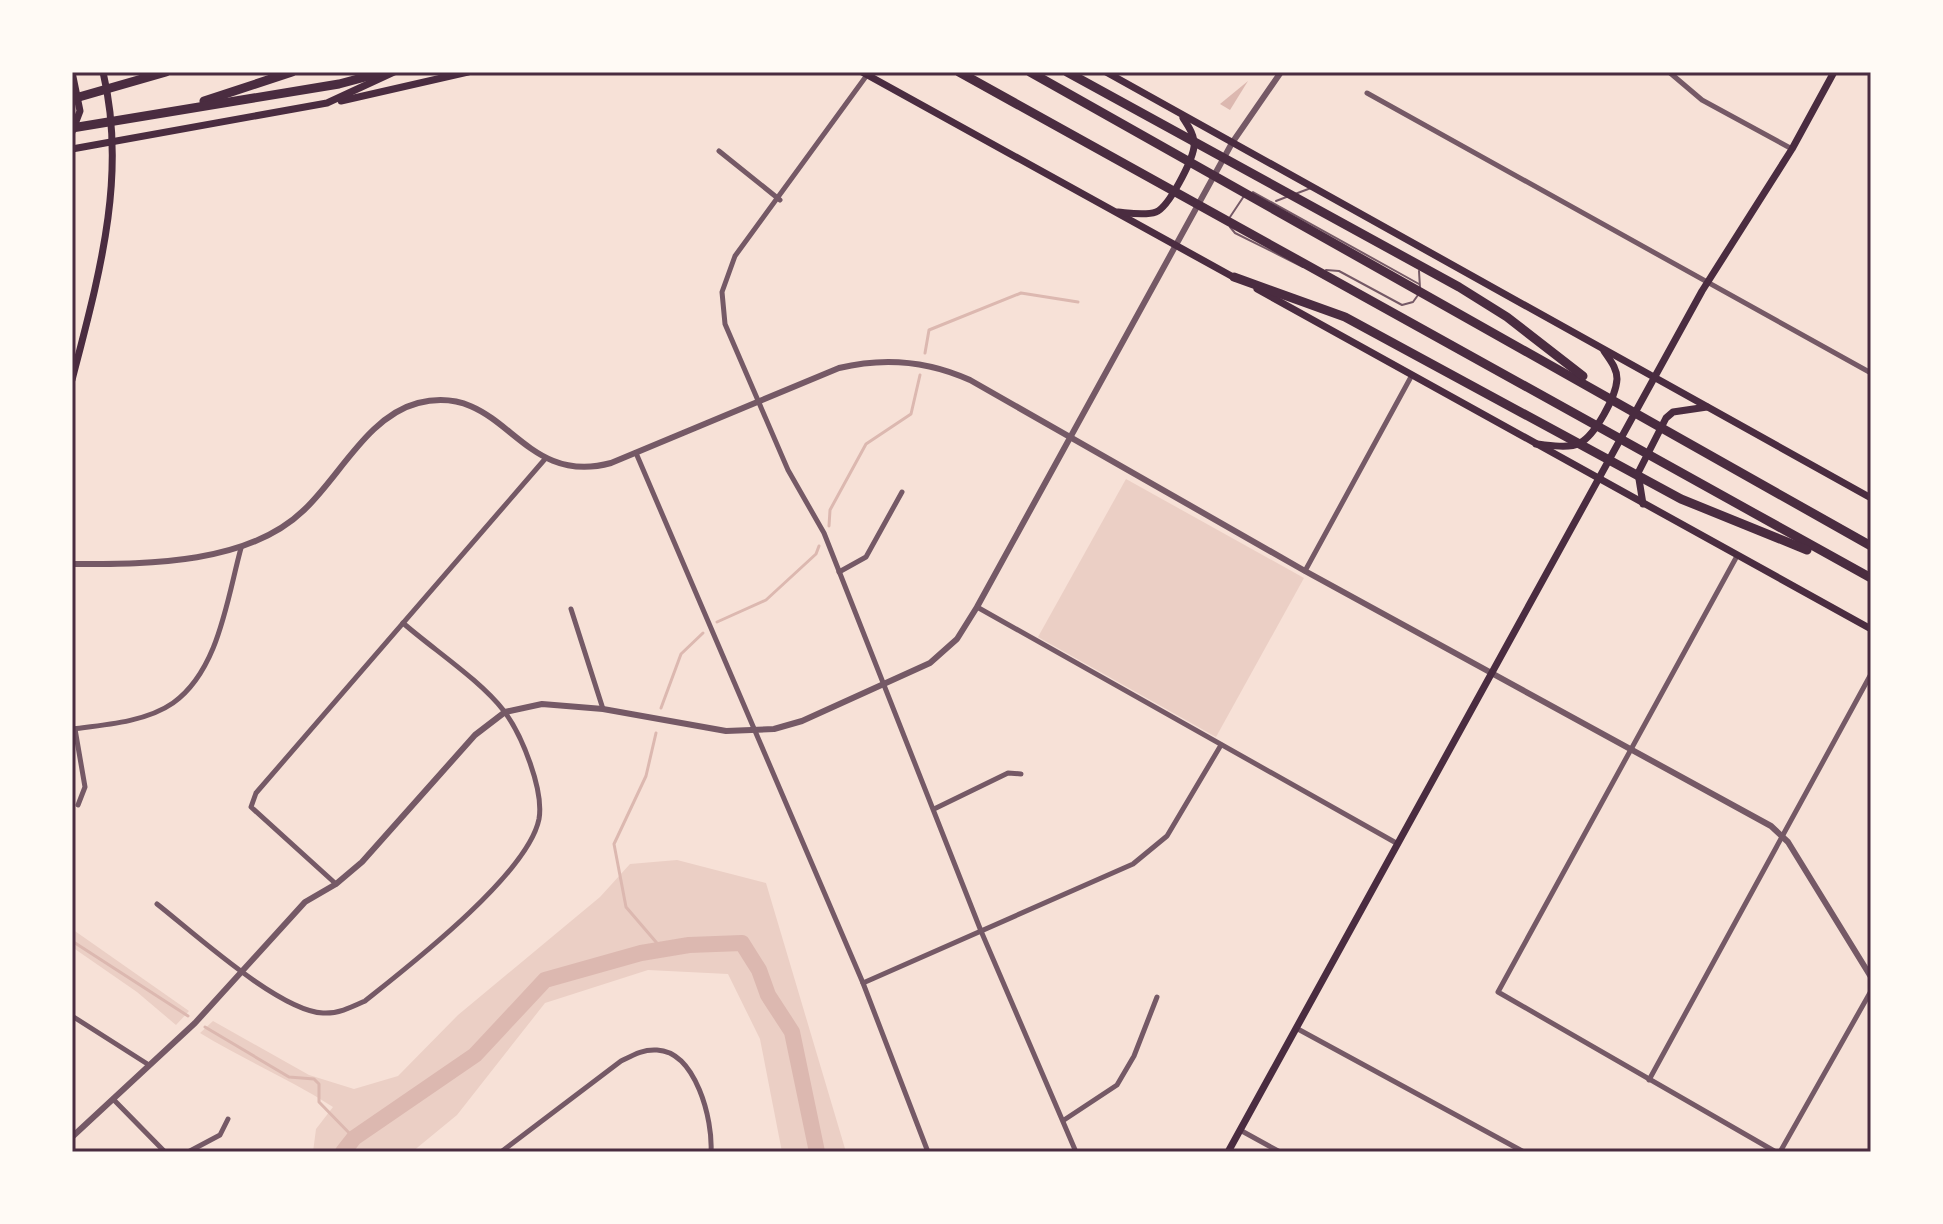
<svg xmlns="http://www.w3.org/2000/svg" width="1943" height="1224" font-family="Overpass,sans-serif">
  <rect width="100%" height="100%" fill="#f7e1d7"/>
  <g fill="#ebcfc5">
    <polygon points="1126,479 1304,578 1216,737 1038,637"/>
    <path d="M677 860 766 883 846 1152H782L760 1039 728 974 648 970 545 1003 457 1115 412 1152H313L316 1129 333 1107C290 1079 244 1060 200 1033L213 1021 309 1075 354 1089 398 1076 458 1015 600 897 630 864Z"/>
    <polygon points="72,929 189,1011 176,1025 137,992 72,947"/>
  </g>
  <polygon fill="#dcb8b0" points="1248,81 1230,110 1220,104"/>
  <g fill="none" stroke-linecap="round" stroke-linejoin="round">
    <g stroke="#dcb8b0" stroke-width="3">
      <polyline points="925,353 929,330 1021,293 1078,302"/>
      <polyline points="829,526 830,510 866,444 911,414 920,375"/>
      <polyline points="717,622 766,600 816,554 819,546"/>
      <polyline points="661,708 681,654 703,633"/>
      <polyline points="656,733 646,776 614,844 626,907 662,949"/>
      <polyline points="72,941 188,1016"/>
      <polyline points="205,1027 289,1077 314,1079 319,1084 319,1102 354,1138"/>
    </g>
    <polyline stroke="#dcb8b0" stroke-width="16" points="343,1152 354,1138 475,1055 545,980 641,953 689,945 742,943 759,970 768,995 792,1032 817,1152"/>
    <g stroke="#755966" stroke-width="2">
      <polyline points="1253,192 1419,284"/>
      <polyline points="1295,194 1311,188"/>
      <polyline points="1276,201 1289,196"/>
      <polyline points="1230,217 1244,196"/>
      <polyline points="1230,227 1235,233 1303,267"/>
      <polyline points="1326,270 1339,271 1402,305 1413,302 1418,295"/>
      <polyline points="1419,271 1420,288"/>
    </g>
    <g stroke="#755966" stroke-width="5">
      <polyline points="1669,72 1702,100 1792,149"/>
      <polyline points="867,75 735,256 722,292 725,324 788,470 824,533 981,931 1076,1152"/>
      <polyline points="1367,93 1871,373"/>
      <polyline points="719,151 780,200"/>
      <polyline points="636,453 863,983 928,1152"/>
      <polyline points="1737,556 1498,992 1776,1152"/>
      <polyline points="1305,571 1412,375"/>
      <polyline points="839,572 866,557 902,492"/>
      <polyline points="977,607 1398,844"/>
      <polyline points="571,609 603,709"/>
      <path d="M72 729C104 725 146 722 173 703 219 670 227 599 241 548"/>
      <polyline points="75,729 85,787 78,805"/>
      <polyline points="934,809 1008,773 1021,774"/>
      <polyline points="336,884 251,807 256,793 545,459"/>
      <path d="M157 904C194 933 279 1011 323 1013 338 1014 352 1007 365 1001 409 966 528 874 539 819 544 790 522 735 504 711 480 680 434 650 403 623"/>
      <polyline points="863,983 1133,864 1167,836 1221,745"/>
      <polyline points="72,1016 149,1065"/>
      <polyline points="1296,1028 1524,1152"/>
      <polyline points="1649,1080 1871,674"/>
      <polyline points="113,1099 165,1152"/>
      <polyline points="1064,1120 1117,1085 1134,1056 1157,997"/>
      <polyline points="1240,1130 1280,1152"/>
      <polyline points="188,1152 220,1135 228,1119"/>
      <path d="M501 1152 621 1061C633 1055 643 1049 657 1050 696 1052 713 1120 711 1152"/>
      <polyline points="1780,1152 1871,991"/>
    </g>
    <g stroke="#755966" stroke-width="6">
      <path d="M72 564C147 564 247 565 304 510 340 476 368 416 418 403 505 381 518 488 611 463L839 368C884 357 928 361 970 380L1305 571 1771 826 1788 842 1871 977"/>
      <polyline points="72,1137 195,1023 305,902 336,884 362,862 475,735 505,712 542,704 603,709 726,731 774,729 802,721 930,663 957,639 977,607 1232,143 1281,72"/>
    </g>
    <g stroke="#4a2c40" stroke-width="7">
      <polyline points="862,72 1235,278"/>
      <polyline points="1106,72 1871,498"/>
      <polyline points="341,101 468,72"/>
      <polyline points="72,132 80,111 72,72"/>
      <polyline points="72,149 327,103 394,72"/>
      <path d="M1118 212C1129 213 1145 216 1156 212 1169 207 1192 161 1194 147 1195 136 1189 127 1183 118"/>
      <polyline points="1257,289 1871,629"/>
      <path d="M72 380C98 279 128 177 103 72"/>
      <path d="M1536 444C1549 445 1568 449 1580 443 1595 435 1616 397 1617 379 1617 368 1610 360 1604 351"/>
      <polyline points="1643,504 1638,473 1666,418 1673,412 1707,407"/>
      <polyline points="1228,1152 1702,291 1792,149 1834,72"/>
    </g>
    <g stroke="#4a2c40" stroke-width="9">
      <polyline points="959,72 1871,578"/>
      <polyline points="1030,72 1871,546"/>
      <polyline points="1067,72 1459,287 1507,317 1583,376"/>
      <polyline points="72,99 166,72"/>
      <polyline points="204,101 292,72"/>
      <polyline points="72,128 339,84 384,72"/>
      <polyline points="1234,277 1345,317 1681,499 1807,550"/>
    </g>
  </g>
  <rect width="1943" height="1224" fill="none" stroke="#fffaf5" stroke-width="148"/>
  <rect x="74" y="74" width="1795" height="1076" fill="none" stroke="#4a2c40" stroke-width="3"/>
</svg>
